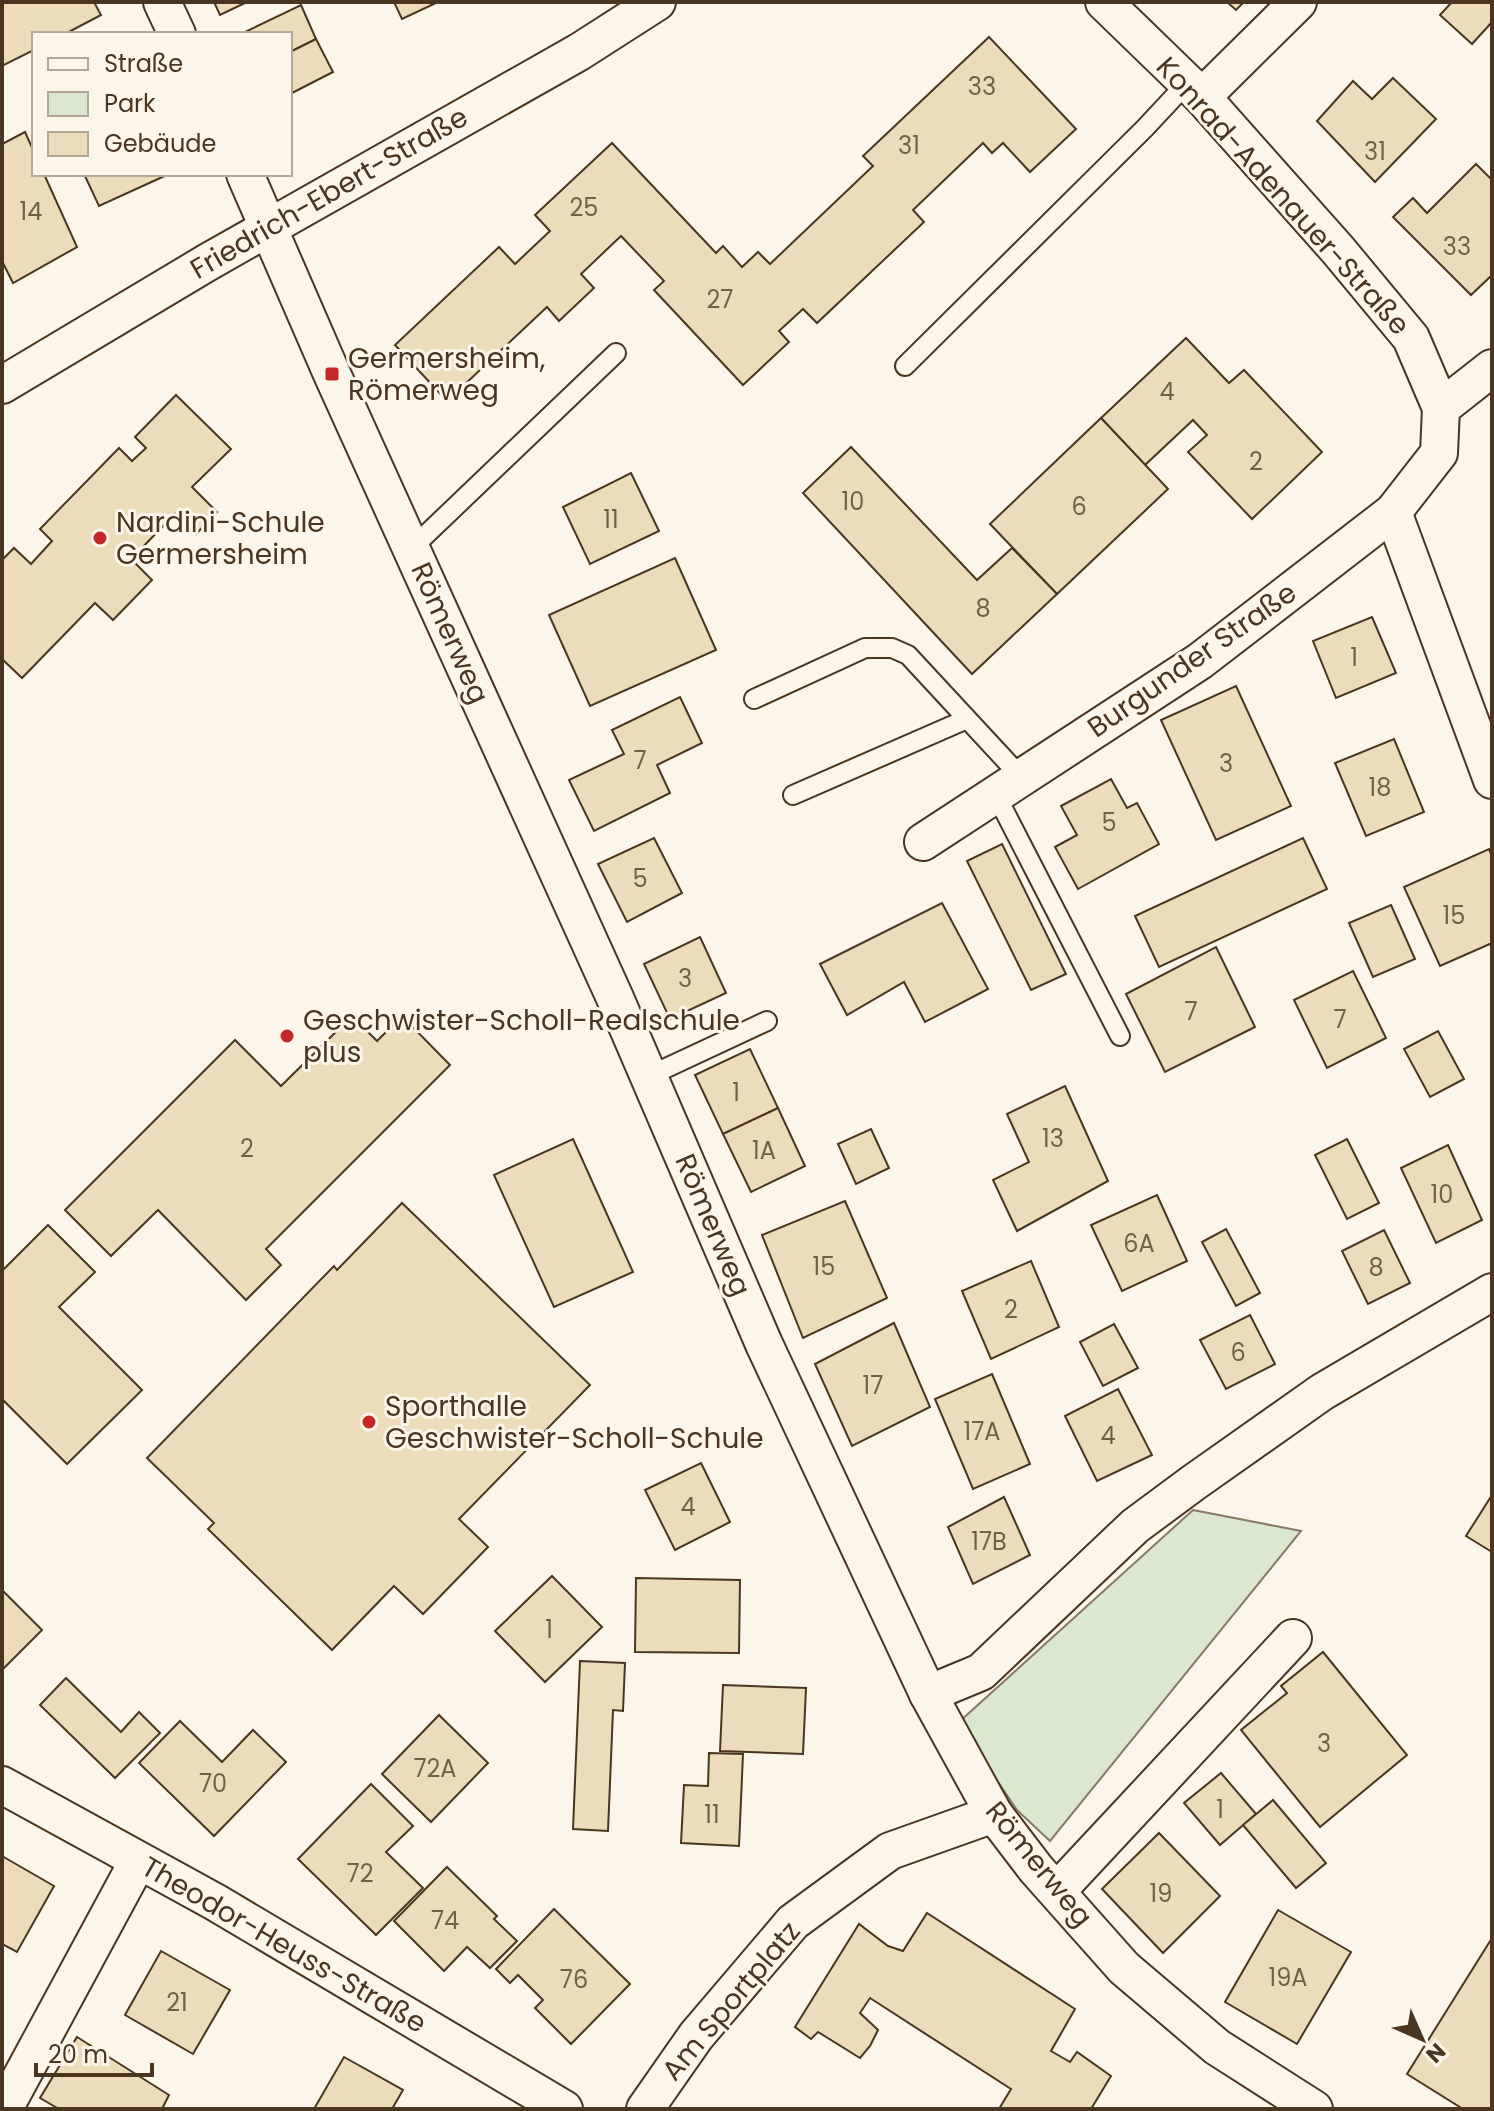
<svg xmlns="http://www.w3.org/2000/svg" width="1494" height="2111" font-family="Poppins,sans-serif">
  <rect width="100%" height="100%" fill="#fbf6e9"/>
  <polygon fill="#dce7d0" stroke="#887966" stroke-width="2" points="1193,1510 1301,1531 1050,1841 1017,1810 958,1723"/>
  <g fill="#ecdcbc" stroke="#4a3520" stroke-width="2">
    <polygon points="2,2 94,2 101,15 65,34 34,34 34,50 2,66"/>
    <polygon points="214,2 247,2 220,15"/>
    <polygon points="394,2 438,2 402,19"/>
    <polygon points="1227,2 1244,2 1236,10"/>
    <polygon points="1452,2 1492,2 1492,22 1472,44 1440,15"/>
    <polygon points="301,5 316,39 290,52 290,34 241,34"/>
    <polygon points="989,37 1076,129 1030,172 1003,143 992,153 983,143 913,210 924,222 817,323 803,309 779,331 789,342 743,385 654,290 664,281 621,236 581,274 594,288 559,321 547,307 447,401 395,345 499,247 515,264 550,231 535,215 612,143 716,253 723,246 742,267 758,252 770,264 873,166 863,156"/>
    <polygon points="316,39 333,72 290,94 290,52"/>
    <polygon points="1393,78 1436,119 1375,182 1317,121 1353,81 1372,99"/>
    <polygon points="25,132 34,152 34,174 44,174 77,247 13,283 2,261 2,144"/>
    <polygon points="1476,164 1490,178 1492,175 1492,275 1471,295 1393,217 1413,198 1427,213"/>
    <polygon points="84,174 169,174 99,206"/>
    <polygon points="1186,338 1229,383 1244,370 1322,452 1252,519 1188,452 1207,435 1193,420 1145,465 1101,418"/>
    <polygon points="176,395 231,449 192,487 217,512 196,534 175,514 131,559 152,580 113,620 95,603 22,678 2,659 2,560 14,548 31,564 52,541 40,529 119,448 132,461 146,448 135,437"/>
    <polygon points="1101,418 1168,489 1057,594 990,524"/>
    <polygon points="851,447 977,580 1012,548 1057,594 972,674 803,493"/>
    <polygon points="631,473 659,531 590,564 563,507"/>
    <polygon points="675,558 716,650 590,706 549,615"/>
    <polygon points="1372,617 1396,673 1336,698 1313,641"/>
    <polygon points="1236,686 1291,806 1216,840 1161,720"/>
    <polygon points="680,697 702,743 657,765 670,793 594,831 569,780 624,754 612,730"/>
    <polygon points="1394,739 1424,812 1366,836 1335,763"/>
    <polygon points="1111,779 1127,808 1137,803 1159,844 1078,889 1055,847 1077,835 1061,806"/>
    <polygon points="654,838 682,893 627,922 598,864"/>
    <polygon points="1303,838 1327,889 1159,967 1135,916"/>
    <polygon points="1002,844 1066,974 1031,990 967,861"/>
    <polygon points="1489,849 1492,857 1492,943 1440,966 1404,887"/>
    <polygon points="942,903 988,989 925,1022 904,982 847,1015 820,964"/>
    <polygon points="1391,905 1415,959 1373,977 1349,923"/>
    <polygon points="700,937 726,993 670,1019 644,964"/>
    <polygon points="1216,947 1255,1027 1165,1072 1126,994"/>
    <polygon points="1353,971 1386,1038 1327,1068 1294,1000"/>
    <polygon points="352,1016 377,1041 402,1016 450,1065 266,1249 281,1265 246,1300 158,1210 111,1256 65,1210 235,1040 281,1086"/>
    <polygon points="1438,1031 1464,1079 1430,1097 1404,1049"/>
    <polygon points="750,1049 778,1108 723,1134 695,1075"/>
    <polygon points="1065,1086 1108,1181 1017,1231 993,1180 1029,1162 1007,1114"/>
    <polygon points="778,1108 805,1166 751,1192 723,1134"/>
    <polygon points="871,1129 889,1168 856,1184 838,1144"/>
    <polygon points="573,1139 633,1272 554,1307 494,1175"/>
    <polygon points="1347,1139 1379,1203 1347,1219 1315,1155"/>
    <polygon points="1448,1145 1482,1220 1436,1243 1401,1168"/>
    <polygon points="1157,1195 1187,1261 1122,1291 1091,1225"/>
    <polygon points="845,1201 887,1298 803,1338 762,1235"/>
    <polygon points="402,1203 590,1385 459,1519 488,1547 423,1614 394,1586 332,1650 208,1529 214,1523 147,1458 334,1266 337,1270"/>
    <polygon points="48,1225 95,1272 59,1307 142,1390 67,1464 2,1399 2,1271"/>
    <polygon points="1226,1229 1260,1293 1236,1306 1202,1242"/>
    <polygon points="1384,1230 1410,1283 1368,1304 1342,1251"/>
    <polygon points="1031,1261 1059,1327 991,1359 962,1291"/>
    <polygon points="1250,1315 1275,1364 1226,1389 1200,1340"/>
    <polygon points="894,1323 930,1407 852,1446 815,1364"/>
    <polygon points="1114,1324 1138,1368 1103,1386 1080,1342"/>
    <polygon points="992,1374 1030,1464 973,1489 935,1399"/>
    <polygon points="1118,1389 1152,1455 1097,1481 1065,1416"/>
    <polygon points="701,1463 730,1522 675,1550 645,1490"/>
    <polygon points="1492,1495 1492,1552 1466,1536"/>
    <polygon points="1004,1497 1030,1555 973,1584 948,1527"/>
    <polygon points="552,1576 602,1627 545,1682 495,1631"/>
    <polygon points="636,1578 740,1580 739,1653 635,1652"/>
    <polygon points="2,1590 42,1630 2,1670"/>
    <polygon points="1323,1652 1407,1755 1320,1827 1241,1730 1287,1693 1281,1686"/>
    <polygon points="580,1661 625,1663 623,1711 613,1710 608,1831 573,1829"/>
    <polygon points="66,1678 121,1732 139,1712 160,1733 115,1778 40,1705"/>
    <polygon points="723,1685 806,1688 803,1754 720,1751"/>
    <polygon points="439,1715 488,1763 431,1822 382,1774"/>
    <polygon points="180,1721 222,1762 253,1730 286,1762 214,1836 139,1763"/>
    <polygon points="709,1753 743,1754 739,1846 681,1843 684,1785 708,1786"/>
    <polygon points="1221,1773 1256,1814 1220,1845 1184,1803"/>
    <polygon points="371,1784 413,1826 386,1852 423,1888 376,1935 298,1859"/>
    <polygon points="1273,1800 1326,1863 1296,1888 1243,1825"/>
    <polygon points="1159,1833 1220,1896 1163,1953 1102,1889"/>
    <polygon points="2,1856 54,1886 17,1952 2,1944"/>
    <polygon points="447,1867 497,1916 494,1919 517,1941 490,1968 467,1947 444,1971 394,1921"/>
    <polygon points="554,1909 630,1984 571,2044 535,2008 543,2000 518,1975 510,1983 496,1969"/>
    <polygon points="1278,1910 1351,1952 1297,2044 1225,2002"/>
    <polygon points="927,1913 1075,2009 1051,2051 1070,2062 1077,2052 1111,2076 1091,2109 999,2109 1011,2089 870,1998 860,2013 878,2030 870,2046 860,2058 818,2032 811,2039 795,2027 859,1924 888,1946 903,1951"/>
    <polygon points="1492,1938 1492,2109 1463,2109 1407,2074"/>
    <polygon points="161,1951 230,1990 193,2054 125,2015"/>
    <polygon points="77,2037 169,2095 162,2109 59,2109 40,2098"/>
    <polygon points="344,2057 403,2090 392,2109 314,2109"/>
  </g>
  <g fill="none" stroke-linecap="round" stroke-linejoin="round">
    <defs>
      <g id="service">
        <polyline points="905,366 1145,128 1187,83"/>
        <polyline points="412,548 616,353"/>
        <polyline points="754,699 865,648 892,648 908,655 1022,778"/>
        <polyline points="793,795 967,719"/>
        <polyline points="996,795 1120,1036"/>
        <polyline points="649,1076 767,1021"/>
      </g>
      <g id="minor">
        <polyline points="162,2 177,34"/>
        <polyline points="1202,97 1298,2"/>
        <polyline points="245,174 332,374 615,998 764,1344 928,1694 994,1814 1036,1869 1124,1968 1217,2047 1314,2109"/>
        <polyline points="2,385 208,262 579,52 657,2"/>
        <polyline points="1441,408 1492,368"/>
        <polyline points="1393,512 1492,780"/>
        <polyline points="923,842 1200,661 1393,512 1439,453 1441,408 1411,338 1338,250 1202,97 1104,2"/>
        <polyline points="928,1694 981,1672 1135,1526 1193,1483 1322,1392 1492,1292"/>
        <polyline points="2,1785 215,1902 564,2109"/>
        <polyline points="1057,1891 1293,1638"/>
        <polyline points="4,2109 138,1861"/>
        <polyline points="645,2109 696,2036 793,1922 890,1851 994,1814"/>
      </g>
    </defs>
    <use href="#service" stroke="#4a3520" stroke-width="22"/>
    <use href="#minor" stroke="#4a3520" stroke-width="40"/>
    <use href="#service" stroke="#fbf6e9" stroke-width="18"/>
    <use href="#minor" stroke="#fbf6e9" stroke-width="36"/>
  </g>
  <g fill="#c62828" stroke="#fbf6e9" stroke-width="3">
    <rect x="324" y="366" width="16" height="16" rx="4"/>
    <circle cx="100" cy="538" r="8"/>
    <circle cx="287" cy="1036" r="8"/>
    <circle cx="369" cy="1422" r="8"/>
  </g>
  <g text-anchor="middle" dominant-baseline="central" stroke-width="6" stroke-linejoin="round" paint-order="stroke">
    <g font-size="24" fill="#725f47">
      <text x="982" y="86">33</text>
      <text x="909" y="145">31</text>
      <text x="1375" y="151">31</text>
      <text x="584" y="207">25</text>
      <text x="31" y="211">14</text>
      <text x="1457" y="246">33</text>
      <text x="720" y="299">27</text>
      <text x="1167" y="391">4</text>
      <text x="1256" y="461">2</text>
      <text x="853" y="501">10</text>
      <text x="1079" y="506">6</text>
      <text x="611" y="519">11</text>
      <text x="983" y="608">8</text>
      <text x="1354" y="657">1</text>
      <text x="640" y="760">7</text>
      <text x="1226" y="763">3</text>
      <text x="1380" y="787">18</text>
      <text x="1109" y="822">5</text>
      <text x="640" y="878">5</text>
      <text x="1454" y="915">15</text>
      <text x="685" y="978">3</text>
      <text x="1191" y="1011">7</text>
      <text x="1340" y="1019">7</text>
      <text x="736" y="1092">1</text>
      <text x="1053" y="1138">13</text>
      <text x="247" y="1148">2</text>
      <text x="764" y="1150">1A</text>
      <text x="1442" y="1194">10</text>
      <text x="1139" y="1243">6A</text>
      <text x="824" y="1266">15</text>
      <text x="1376" y="1267">8</text>
      <text x="1011" y="1309">2</text>
      <text x="1238" y="1352">6</text>
      <text x="873" y="1385">17</text>
      <text x="982" y="1431">17A</text>
      <text x="1108" y="1435">4</text>
      <text x="688" y="1506">4</text>
      <text x="989" y="1541">17B</text>
      <text x="549" y="1629">1</text>
      <text x="1324" y="1743">3</text>
      <text x="435" y="1768">72A</text>
      <text x="213" y="1783">70</text>
      <text x="1220" y="1809">1</text>
      <text x="712" y="1814">11</text>
      <text x="360" y="1873">72</text>
      <text x="1161" y="1893">19</text>
      <text x="445" y="1920">74</text>
      <text x="1288" y="1977">19A</text>
      <text x="574" y="1979">76</text>
      <text x="177" y="2002">21</text>
    </g>
    <g font-size="28" fill="#4a3520" stroke="#fbf6e9">
      <text transform="translate(329 193) rotate(-30)">Friedrich-Ebert-Straße</text>
      <text transform="translate(1283 196) rotate(48)">Konrad-Adenauer-Straße</text>
      <text transform="translate(450 633) rotate(66)">Römerweg</text>
      <text transform="translate(1192 660) rotate(-35)">Burgunder Straße</text>
      <text transform="translate(713 1225) rotate(67)">Römerweg</text>
      <text transform="translate(1039 1864) rotate(51)">Römerweg</text>
      <text transform="translate(284 1945) rotate(30)">Theodor-Heuss-Straße</text>
      <text transform="translate(731 2001) rotate(-50)">Am Sportplatz</text>
    </g>
    <g font-size="28" fill="#4a3520" stroke="#fbf6e9" text-anchor="start">
      <text x="348" y="358">Germersheim,<tspan x="348" dy="32">Römerweg</tspan></text>
      <text x="116" y="522">Nardini-Schule<tspan x="116" dy="32">Germersheim</tspan></text>
      <text x="303" y="1020">Geschwister-Scholl-Realschule<tspan x="303" dy="32">plus</tspan></text>
      <text x="385" y="1406">Sporthalle<tspan x="385" dy="32">Geschwister-Scholl-Schule</tspan></text>
    </g>
  </g>
  <rect width="1494" height="2111" fill="none" stroke="#4a3520" stroke-width="8"/>
  <rect x="32" y="32" width="260" height="144" fill="#fbf6e9" stroke="#b4a999" stroke-width="2"/>
  <rect x="48" y="58" width="40" height="12" fill="#fbf6e9" stroke="#b4a999" stroke-width="2"/>
  <text x="104" y="72" font-size="24" fill="#4a3520">Straße</text>
  <rect x="48" y="92" width="40" height="24" fill="#dce7d0" stroke="#b4a999" stroke-width="2"/>
  <text x="104" y="112" font-size="24" fill="#4a3520">Park</text>
  <rect x="48" y="132" width="40" height="24" fill="#ecdcbc" stroke="#b4a999" stroke-width="2"/>
  <text x="104" y="152" font-size="24" fill="#4a3520">Gebäude</text>
  <g transform="translate(1422 2039) rotate(135)" stroke="#fbf6e9" stroke-width="6" paint-order="stroke">
  <path d="M0-6L14 30L0 20L-14 30Z" fill="#4a3520"/>
  <text y="-12" font-size="22" font-weight="bold" text-anchor="middle" fill="#4a3520">N</text>
  </g>
  <path d="M36 2063v12h116v-12" fill="none" stroke="#4a3520" stroke-width="4"/>
  <text x="48" y="2063" font-size="24" fill="#4a3520" stroke="#fbf6e9" stroke-width="6" paint-order="stroke">20 m</text>
</svg>
